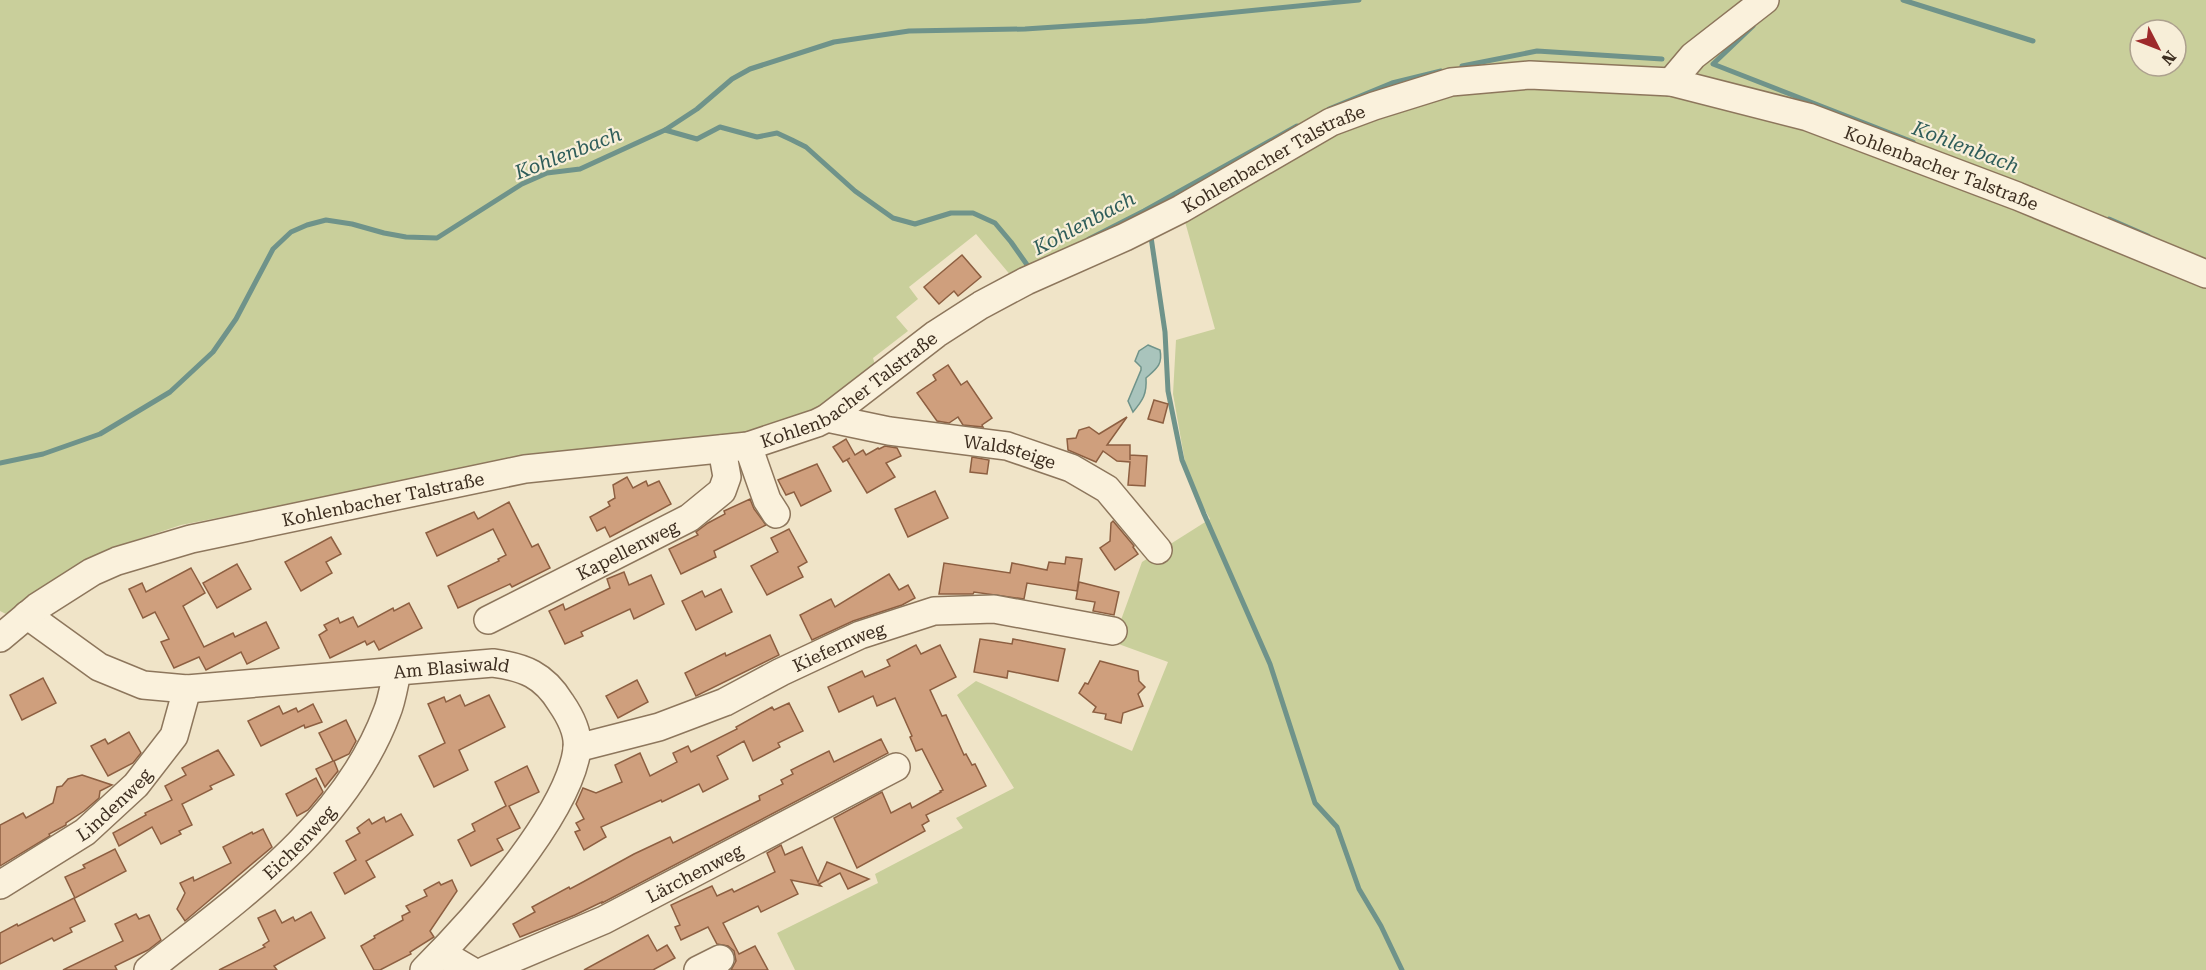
<svg xmlns="http://www.w3.org/2000/svg" width="2206" height="970" font-family="'Roboto Serif',serif">
  <rect width="100%" height="100%" fill="#f0e4c8"/>
  <path fill="#c9cf9b" fill-rule="evenodd" d="M0 0H2206V970H795L777 933 878 883 875 874 963 828 956 818 1014 788 957 695 976 681 1132 751 1168 662 1113 642 1142 562 1210 519 1188 479 1173 394 1176 340 1215 329 1184 218 1332 133 1376 113 1453 92 1531 85 1658 81 1530 75 1451 82 1372 95 1329 112 1124 230 1012 277 976 234 909 287 918 299 896 317 908 331 873 358 876 368 819 414 747 434 520 460 181 525 112 548 60 576 8 615 0 611ZM2140 30H2176V66H2140Z"/>
  <path fill="#a9c4bc" stroke="#6f938a" stroke-width="1.5" d="M1148 345 1160 350C1163 365 1156 369 1146 378 1147 394 1143 400 1133 412L1128 401 1141 370V367L1135 361 1139 351Z"/>
  <g fill="none" stroke-linecap="round" stroke-linejoin="round">
    <g stroke="#6f938a" stroke-width="5">
      <polyline points="1903,0 2033,41"/>
      <polyline points="1753,26 1713,64 1913,142"/>
      <polyline points="1462,66 1537,51 1662,59"/>
      <polyline points="1329,109 1392,83 1441,71"/>
      <polyline points="665,130 697,109 732,79 750,69 834,42 909,31 1025,29 1146,21 1359,0"/>
      <polyline points="2109,219 2148,236"/>
      <polyline points="1151,237 1165,332 1168,391 1182,460 1204,514 1270,664 1315,803 1337,827 1359,889 1381,926 1402,970"/>
      <polyline points="1089,239 1144,211 1297,126"/>
      <polyline points="0,463 43,454 100,434 170,392 213,352 236,319 273,249 291,232 307,225 326,220 352,224 384,233 406,237 437,238 522,184 547,173 580,169 665,130 697,139 720,127 757,137 777,133 792,140 806,147 855,191 893,218 915,224 951,213 973,213 995,223 1011,242 1030,269 1032,267"/>
    </g>
  </g>
  <g fill="#cf9f7d" stroke="#8d5f41" stroke-width="1.5">
    <polygon points="962,255 981,277 958,296 954,291 939,304 924,287"/>
    <polygon points="948,365 961,385 967,381 992,418 982,425 983,427 963,425 958,417 949,423 937,421 917,393 936,380 933,375"/>
    <polygon points="1154,400 1168,404 1163,423 1148,419"/>
    <polygon points="1127,417 1107,445 1130,445 1130,460 1130,455 1147,456 1145,486 1128,485 1130,462 1117,461 1103,451 1096,462 1068,450 1067,439 1076,438 1079,430 1089,427 1099,434"/>
    <polygon points="846,439 855,455 863,450 866,455 878,448 879,449 885,446 897,448 901,456 886,463 895,477 867,493 847,460 850,458 843,462 833,447"/>
    <polygon points="972,457 989,460 987,474 970,472"/>
    <polygon points="817,464 831,491 801,506 794,492 786,495 778,480"/>
    <polygon points="627,477 633,488 646,481 648,486 659,481 671,504 610,537 605,527 597,531 590,517 610,506 608,502 615,498 613,485"/>
    <polygon points="935,491 948,518 908,537 895,509"/>
    <polygon points="750,499 754,509 766,525 714,551 716,557 681,574 669,549 698,535 696,532 708,523 725,514 724,511"/>
    <polygon points="509,502 532,547 538,544 550,568 512,587 510,584 458,608 448,586 499,561 498,559 506,555 493,529 437,556 426,533 474,512 478,519"/>
    <polygon points="1113,521 1134,546 1133,547 1138,554 1115,570 1100,548 1110,541 1111,523"/>
    <polygon points="789,529 807,562 798,567 803,577 767,595 751,566 778,552 771,538"/>
    <polygon points="331,537 341,554 326,562 332,573 301,591 285,562"/>
    <polygon points="1066,557 1082,559 1077,591 1027,583 1024,599 974,592 973,594 939,594 944,563 1010,573 1012,563 1047,570 1049,562 1065,564"/>
    <polygon points="237,564 251,589 217,608 203,583"/>
    <polygon points="191,568 205,593 183,606 204,647 233,633 235,637 266,622 279,648 247,664 241,652 206,670 199,657 174,668 161,642 169,639 155,612 143,618 129,589 142,583 146,592"/>
    <polygon points="624,572 629,585 651,575 664,604 634,619 630,609 581,632 583,636 565,644 549,611 563,604 565,610 610,588 607,579"/>
    <polygon points="889,574 899,590 908,585 915,598 902,605 853,621 812,640 800,615 831,599 835,607"/>
    <polygon points="1079,582 1119,592 1114,615 1093,611 1095,602 1076,599"/>
    <polygon points="721,589 732,612 696,630 682,601 702,591 705,597"/>
    <polygon points="409,603 422,628 379,650 374,641 367,645 365,641 330,658 319,635 327,630 324,625 338,618 340,623 353,617 358,627 393,608 394,611"/>
    <polygon points="770,635 779,655 696,696 685,673 725,653 726,656"/>
    <polygon points="980,639 1012,644 1013,639 1065,649 1058,681 1008,671 1007,678 974,672"/>
    <polygon points="916,645 921,654 940,645 956,677 930,690 942,716 946,715 964,755 966,754 972,765 975,764 986,786 926,815 929,821 922,825 925,831 857,868 834,818 882,792 891,813 910,803 912,808 941,792 940,791 943,790 922,749 916,751 910,737 912,736 895,698 877,706 873,696 839,712 828,687 862,671 865,677 890,666 887,660"/>
    <polygon points="1100,661 1138,671 1139,681 1145,687 1138,694 1143,706 1123,713 1121,723 1105,719 1106,714 1093,712 1096,707 1079,693 1085,683 1088,684"/>
    <polygon points="43,678 56,703 22,720 10,695"/>
    <polygon points="637,680 648,702 618,718 606,696"/>
    <polygon points="460,695 465,706 489,695 505,727 459,750 468,770 434,787 419,756 445,743 428,704 444,697 446,702"/>
    <polygon points="789,703 803,731 778,743 780,747 753,761 744,741 717,756 728,779 703,792 699,784 662,802 661,800 601,827 606,837 584,850 575,832 580,830 576,823 584,819 576,804 583,788 596,793 622,782 615,765 640,753 650,776 677,762 673,753 688,746 691,752 737,729 736,727 772,707 774,710"/>
    <polygon points="313,704 322,722 305,728 304,725 261,746 248,721 279,706 283,714 296,708 298,712"/>
    <polygon points="346,720 356,741 349,754 334,761 338,771 325,787 316,769 333,761 319,733"/>
    <polygon points="129,732 141,753 133,763 108,776 91,746 105,739 108,744"/>
    <polygon points="881,739 888,753 602,903 602,902 575,915 520,937 513,924 535,912 532,907 569,887 570,889 583,882 634,854 670,837 673,843 760,800 759,796 783,784 781,780 793,774 791,770 829,751 834,762"/>
    <polygon points="218,750 234,775 210,786 212,789 182,804 192,825 179,831 181,834 161,844 152,827 119,846 113,833 146,815 145,813 172,800 165,786 186,775 182,768"/>
    <polygon points="527,766 539,792 509,806 520,828 497,839 503,850 471,866 458,840 475,831 472,824 506,806 495,782"/>
    <polygon points="82,775 112,785 100,791 99,798 84,811 66,823 66,825 49,834 50,836 0,866 0,825 23,813 26,818 53,803 57,787 62,786 68,779"/>
    <polygon points="316,778 323,792 308,810 297,816 286,794"/>
    <polygon points="401,814 413,835 366,861 375,877 345,894 334,873 356,860 346,841 360,833 357,828 369,819 372,824 384,817 386,822"/>
    <polygon points="263,829 272,847 185,921 177,909 185,893 180,883 193,877 194,881 231,863 223,847 252,832 253,834"/>
    <polygon points="781,845 785,855 802,847 818,882 827,862 869,879 848,889 840,873 819,884 821,886 791,880 798,894 761,912 758,906 723,923 739,954 755,946 768,970 731,970 736,961 734,951 728,946 717,944 708,927 681,940 675,927 680,925 671,905 712,886 717,896 732,889 734,892 775,872 767,853"/>
    <polygon points="115,849 126,871 75,898 65,877 85,868 83,865"/>
    <polygon points="452,880 457,891 430,931 434,937 410,952 411,954 380,970 374,970 361,946 375,938 374,936 403,920 402,916 410,912 406,906 427,896 424,890 439,882 441,885"/>
    <polygon points="74,898 85,921 70,928 72,932 54,941 52,938 0,964 0,933 17,924 18,926"/>
    <polygon points="275,910 282,923 293,917 295,921 311,912 325,938 274,966 277,970 219,970 265,947 263,945 269,941 258,918"/>
    <polygon points="136,914 139,919 149,915 161,940 148,950 115,966 117,970 63,970 123,941 115,924"/>
    <polygon points="648,935 657,951 667,945 675,958 653,970 584,970"/>
  </g>
  <g fill="none" stroke-linecap="round" stroke-linejoin="round">
    <defs>
      <g id="minor">
        <polyline points="1671,82 1693,56 1765,0"/>
        <path id="s1" d="M827 418 889 431 1007 446 1071 468 1107 489 1158 550"/>
        <polyline points="748,446 767,500 776,514"/>
        <path id="s2" d="M27 615 99 667 143 685 187 689 493 663C524 667 544 675 561 703 570 716 579 734 577 750 567 817 472 922 424 970"/>
        <path id="s3" d="M488 620 689 518 722 491 727 477 722 449"/>
        <path id="s4" d="M0 638 37 607 92 572 117 561 191 539 525 469 748 446 817 423 827 418 936 334 981 305 1026 281 1125 237 1181 209 1331 122 1374 106 1451 82 1530 75 1671 82 1808 117 2017 196 2206 274"/>
        <path id="s5" d="M577 748 659 727 725 702 781 672 860 635 934 611 994 609 1113 631"/>
        <path id="s6" d="M0 885 85 832 136 785 174 736 187 689"/>
        <polyline points="441,953 470,970"/>
        <path id="s7" d="M148 970C239 898 345 825 387 712 392 700 394 685 397 672"/>
        <path id="s8" d="M486 970 604 920 896 767"/>
        <polyline points="698,970 720,959"/>
      </g>
    </defs>
    <use href="#minor" stroke="#8d765c" stroke-width="30"/>
    <use href="#minor" stroke="#faf1dc" stroke-width="27"/>
  </g>
  <g text-anchor="middle" dominant-baseline="central" stroke-width="4.5" stroke-linejoin="round" paint-order="stroke">
    <g font-size="18" fill="#3d2e20" stroke="#f7eed8">
      <text stroke="none"><textPath href="#s4" startOffset="1386">Kohlenbacher Talstraße</textPath></text>
      <text stroke="none"><textPath href="#s4" startOffset="2085">Kohlenbacher Talstraße</textPath></text>
      <text stroke="none"><textPath href="#s4" startOffset="900">Kohlenbacher Talstraße</textPath></text>
      <text stroke="none"><textPath href="#s1" startOffset="186">Waldsteige</textPath></text>
      <text stroke="none"><textPath href="#s4" startOffset="414">Kohlenbacher Talstraße</textPath></text>
      <text stroke="none"><textPath href="#s3" startOffset="156">Kapellenweg</textPath></text>
      <text stroke="none"><textPath href="#s5" startOffset="282">Kiefernweg</textPath></text>
      <text stroke="none"><textPath href="#s2" startOffset="446">Am Blasiwald</textPath></text>
      <text stroke="none"><textPath href="#s6" startOffset="140">Lindenweg</textPath></text>
      <text stroke="none"><textPath href="#s7" startOffset="198">Eichenweg</textPath></text>
      <text stroke="none"><textPath href="#s8" startOffset="230">Lärchenweg</textPath></text>
    </g>
    <g font-size="20" font-style="italic" fill="#2f5d5a" stroke="#f7eed8">
      <text transform="translate(1966 147) rotate(21)">Kohlenbach</text>
      <text transform="translate(568 153) rotate(-21)">Kohlenbach</text>
      <text transform="translate(1084 223) rotate(-28)">Kohlenbach</text>
    </g>
  </g>
  <g transform="translate(2158 48) rotate(132)"><circle r="28" fill="#f7eed8" stroke="#ada18e" stroke-width="1.5"/>
  <path d="M0-4.5L10 22L0 15L-10 22Z" fill="#9e2a2b"/>
  <text y="-9" font-size="16" font-weight="bold" text-anchor="middle" fill="#3d2e20">N</text>
  </g>
</svg>
